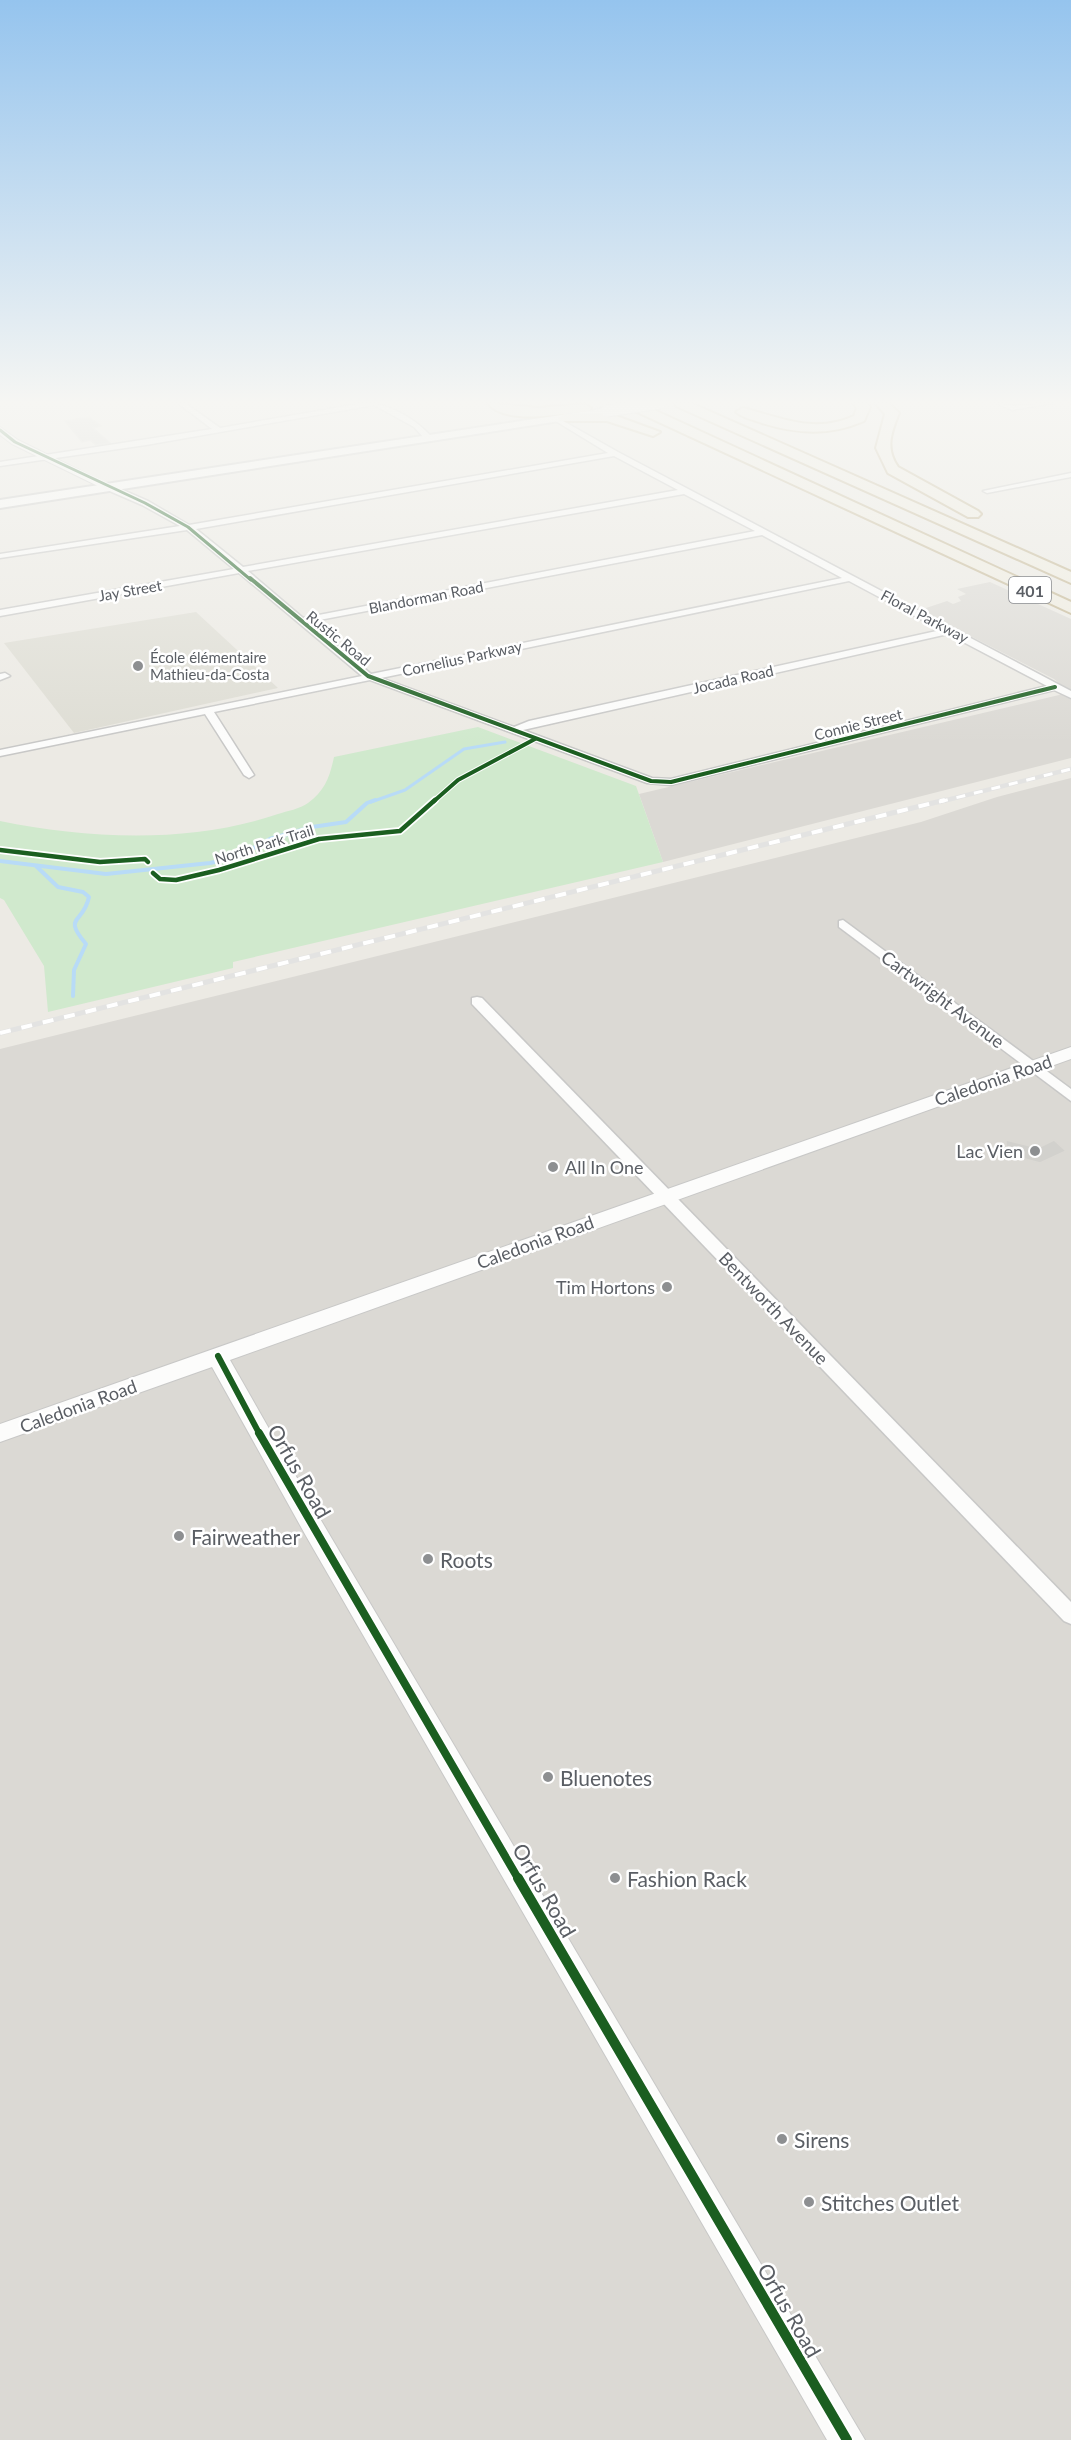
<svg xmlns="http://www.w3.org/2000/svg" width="1071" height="2440" font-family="Lato,sans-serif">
  <rect width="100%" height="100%" fill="#eceae4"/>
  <g fill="#dbd9d4">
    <polygon points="990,582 1071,619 1071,758 663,862 639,794 1059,695 1067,690 1054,679 920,610 947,601 953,604 961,601 958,597 966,594 957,589"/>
    <polygon points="1071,778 1071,2440 0,2440 0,1049 921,822 997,797"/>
  </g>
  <polygon fill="#deddd4" points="196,612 278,688 74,733 4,643"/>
  <path fill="#d0e9cd" d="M478 727 636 786 663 862 233 962V968L48 1012 44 966 4 900 0 898V821C88 839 191 844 278 814 287 811 300 809 308 803 325 791 330 776 334 757Z"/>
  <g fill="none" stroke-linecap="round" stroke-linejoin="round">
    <polyline stroke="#b8dbf7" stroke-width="3" points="371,802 405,790 464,749 505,742"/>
    <g stroke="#b8dbf7" stroke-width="4">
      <polyline points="0,861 106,874 210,863 237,857 270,839 312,827 346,822 367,803 375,800"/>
      <path d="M36 866 58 887 83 892 89 897C83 925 62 915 86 944L74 970 73 996"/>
    </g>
  </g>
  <g fill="#d2d1cd" stroke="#dbd9d4" stroke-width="1.5">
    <polygon points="89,417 101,426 93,428 110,443 96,445 90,440 82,442 65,421"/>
    <polygon points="1006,1140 1038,1148 1054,1140 1066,1151 1040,1163 1006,1154"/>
  </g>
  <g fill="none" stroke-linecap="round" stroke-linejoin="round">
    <defs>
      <g id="minor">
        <path d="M178 403H185L220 428 364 403C388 403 414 418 431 436L424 438 414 427 374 405 146 445 0 466V462L212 429Z"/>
        <polygon points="996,403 1013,406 1053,403 1012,410"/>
        <path d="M556 417 618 452 1071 691V698L1054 690 671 785 647 783 370 680 214 712 254 775 249 778 244 775 205 714 0 756V750L362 676 239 573 0 616V610L234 569 187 530 0 558V554L180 526 142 505 105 489V485H111L148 501 189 525 608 453 554 420ZM614 456 678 490 243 567 196 529ZM684 494 755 531 303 618 248 571ZM762 535 842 578 371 674 309 622ZM849 581 941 630 529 721 514 727 381 678ZM948 634 1047 686 671 779 652 778 523 730Z"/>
        <polygon points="1071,473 1071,477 987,493 983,491"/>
        <polygon points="0,674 5,673 10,676 0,680"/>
        <polygon points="843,920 1071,1089 1071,1101 839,927 839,921"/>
        <polygon points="477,997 482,998 1071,1602 1071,1624 1064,1621 472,1004 472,998"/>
      </g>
      <g id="tertiary">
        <polygon points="0,427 18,440 113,487 104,489 12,444 0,435"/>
        <polygon points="1071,1047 1071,1059 230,1360 322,1522 865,2440 827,2440 306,1536 212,1367 0,1442 0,1424"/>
      </g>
      <polygon id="secondary" points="607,408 612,411 611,413 0,508 0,500"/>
      <g id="motorway">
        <path d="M488 403 538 408 584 404 591 408 589 411 565 414 608 413 660 432 653 436 607 421H560L558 418 565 414C544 416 502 422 488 403Z"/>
        <polygon points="623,403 639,403 1071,602 1071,613 624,406"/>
        <polygon points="675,403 691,403 1071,572 1071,583 676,406"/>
        <path d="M853 403H867L870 407 864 421C830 436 797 434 762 423 754 420 743 418 736 412L743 408C782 418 814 434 854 416L857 408Z"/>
        <path d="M875 403H888L899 413C891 433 885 448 898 467L978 511 981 514 978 517H968L888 473 876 448 885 414Z"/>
      </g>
    </defs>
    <use href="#minor" stroke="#c8c8c7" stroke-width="3"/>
    <use href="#tertiary" stroke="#c8c8c7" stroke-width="2"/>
    <use href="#secondary" stroke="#c9c9c8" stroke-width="4"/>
    <use href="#motorway" stroke="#c3b592" stroke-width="4"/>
    <use href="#minor" fill="#fcfcfb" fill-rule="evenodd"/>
    <use href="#tertiary" fill="#fcfcfb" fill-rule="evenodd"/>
    <use href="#secondary" fill="#fcfcfb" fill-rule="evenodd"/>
    <use href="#motorway" fill="#efece0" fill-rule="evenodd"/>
    <defs>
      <polyline id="rail-far1" points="939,802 1071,769"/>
      <polyline id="rail" points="0,1033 945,800"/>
    </defs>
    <use href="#rail-far1" stroke="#e3e3e2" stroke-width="4.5"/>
    <use href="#rail" stroke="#e3e3e2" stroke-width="5"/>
    <use href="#rail-far1" stroke="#fff" stroke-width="3" stroke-dasharray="9" stroke-linecap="butt"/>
    <use href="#rail" stroke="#fff" stroke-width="4" stroke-dasharray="11" stroke-linecap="butt"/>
    <defs>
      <polyline id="secondary-bridge" points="607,411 660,403"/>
    </defs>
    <use href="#secondary-bridge" stroke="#c9c9c8" stroke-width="13" stroke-linecap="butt"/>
    <use href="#secondary-bridge" stroke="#fcfcfb" stroke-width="11"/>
    <defs>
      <polyline id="cycleway-far5" points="0,430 15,442 145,503 188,527 251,580"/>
      <g id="cycleway-far4">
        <polyline points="250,578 368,676 651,781 671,782 1055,687"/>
        <polyline points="433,802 458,780 535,739"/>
      </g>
      <g id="cycleway-far3">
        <polyline points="0,850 100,862 145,859 148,862"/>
        <polyline points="153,873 160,879 176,880 219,870 319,839 400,831 435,800"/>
      </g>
      <polyline id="cycleway-far2" points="218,1356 260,1435"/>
      <polyline id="cycleway-far1" points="259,1433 519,1880"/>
      <polyline id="cycleway" points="518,1878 847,2440"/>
    </defs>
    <use href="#cycleway-far5" stroke="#fff" stroke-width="5"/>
    <use href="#cycleway-far4" stroke="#fff" stroke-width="6"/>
    <use href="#cycleway-far3" stroke="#fff" stroke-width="8"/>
    <use href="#cycleway-far2" stroke="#fff" stroke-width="10"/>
    <use href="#cycleway-far1" stroke="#fff" stroke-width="11"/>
    <use href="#cycleway" stroke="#fff" stroke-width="14"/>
    <use href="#cycleway-far5" stroke="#1b5e20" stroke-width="3"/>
    <use href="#cycleway-far4" stroke="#1b5e20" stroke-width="4"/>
    <use href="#cycleway-far3" stroke="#1b5e20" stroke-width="4.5"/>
    <use href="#cycleway-far2" stroke="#1b5e20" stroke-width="6"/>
    <use href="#cycleway-far1" stroke="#1b5e20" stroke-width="8"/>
    <use href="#cycleway" stroke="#1b5e20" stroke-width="10"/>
  </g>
  <linearGradient id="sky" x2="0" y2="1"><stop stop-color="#95c4ee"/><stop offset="0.54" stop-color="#f6f6f3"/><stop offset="1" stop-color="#f6f6f3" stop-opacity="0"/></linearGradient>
  <rect width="1071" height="744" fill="url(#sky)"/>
  <g fill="#8d8f91" stroke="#fff" stroke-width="2">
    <circle cx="138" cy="666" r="6"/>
    <circle cx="1035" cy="1151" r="6"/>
    <circle cx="553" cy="1167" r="6"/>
    <circle cx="667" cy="1287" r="6"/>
    <circle cx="179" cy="1536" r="6"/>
    <circle cx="428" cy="1559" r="6"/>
    <circle cx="548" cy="1777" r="6"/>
    <circle cx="615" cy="1878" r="6"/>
    <circle cx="782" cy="2139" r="6"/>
    <circle cx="809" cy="2202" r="6"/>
  </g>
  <g text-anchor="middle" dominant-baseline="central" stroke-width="5" stroke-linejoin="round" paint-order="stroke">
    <g font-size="15" fill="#5a5e64" stroke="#fff">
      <text transform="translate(130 590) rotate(-10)">Jay Street</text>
      <text transform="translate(426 597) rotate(-11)">Blandorman Road</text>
      <text transform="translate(925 616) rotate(28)">Floral Parkway</text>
      <text transform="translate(339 638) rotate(39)">Rustic Road</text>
      <text transform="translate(462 658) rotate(-12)">Cornelius Parkway</text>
      <text transform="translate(733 679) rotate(-13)">Jocada Road</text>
      <text transform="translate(858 724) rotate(-14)">Connie Street</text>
      <text transform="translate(264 844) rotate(-17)">North Park Trail</text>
    </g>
    <g font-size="15" fill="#5a5e64" stroke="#fff" text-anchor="start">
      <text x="150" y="657">École élémentaire<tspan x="150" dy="17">Mathieu-da-Costa</tspan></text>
    </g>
    <rect fill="#fff" stroke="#8c8e92" stroke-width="1.5" x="1009" y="577" width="42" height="26" rx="4.5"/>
    <g font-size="16" font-weight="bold" fill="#5a5e64">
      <text x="1030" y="590">401</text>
    </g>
    <g font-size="18" fill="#5a5e64" stroke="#fff">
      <text transform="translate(943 999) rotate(37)">Cartwright Avenue</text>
      <text transform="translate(993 1080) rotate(-19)">Caledonia Road</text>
      <text transform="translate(535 1242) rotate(-20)">Caledonia Road</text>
      <text transform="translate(774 1308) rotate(46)">Bentworth Avenue</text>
      <text transform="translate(78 1406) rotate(-20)">Caledonia Road</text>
    </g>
    <g font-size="18" fill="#5a5e64" stroke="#fff" text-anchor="end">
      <text x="1023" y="1151">Lac Vien</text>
      <text x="565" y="1167" text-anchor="start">All In One</text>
      <text x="655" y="1287">Tim Hortons</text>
    </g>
    <g font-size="21" fill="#5a5e64" stroke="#fff">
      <text transform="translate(300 1471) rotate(60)">Orfus Road</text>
      <text transform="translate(545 1890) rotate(60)">Orfus Road</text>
      <text transform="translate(790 2310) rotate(60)">Orfus Road</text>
    </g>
    <g font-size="21" fill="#5a5e64" stroke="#fff" text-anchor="start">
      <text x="191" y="1536">Fairweather</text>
      <text x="440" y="1559">Roots</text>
      <text x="560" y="1777">Bluenotes</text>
      <text x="627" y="1878">Fashion Rack</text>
      <text x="794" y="2139">Sirens</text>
      <text x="821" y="2202">Stitches Outlet</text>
    </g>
  </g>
</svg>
